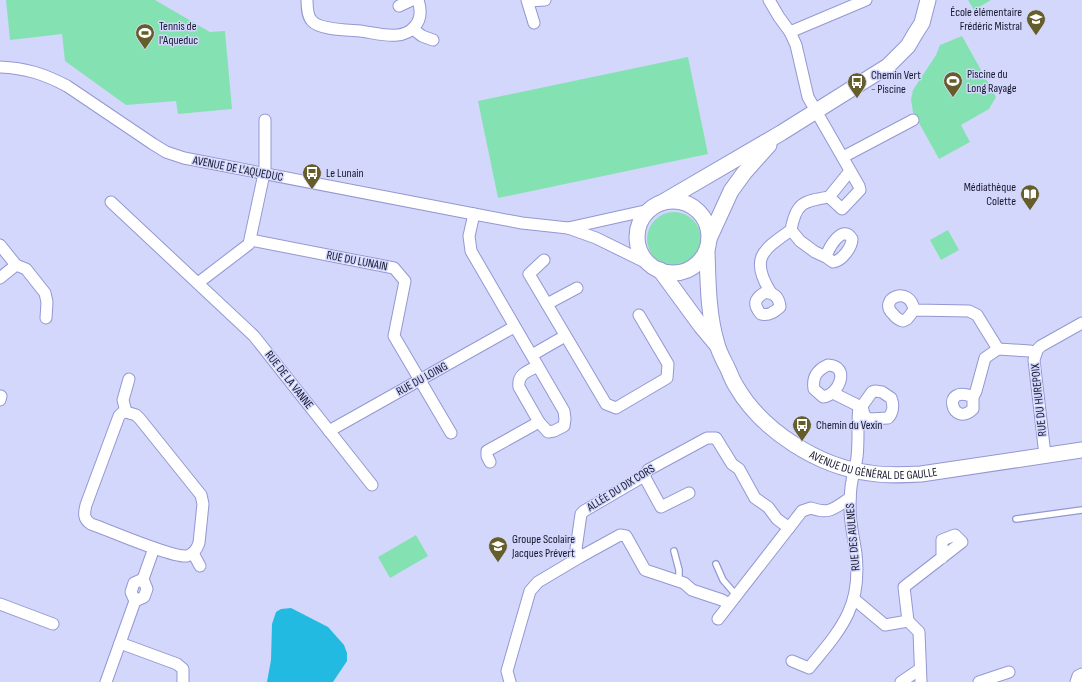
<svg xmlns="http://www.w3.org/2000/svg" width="1082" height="682" font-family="'Sofia Sans Condensed',sans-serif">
  <rect width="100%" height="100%" fill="#d3d7fc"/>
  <g fill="#84e2b2">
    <polygon points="6,0 155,0 210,32 225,31 232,109 178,114 176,101 126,105 65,61 62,34 10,40"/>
    <polygon points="968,0 991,0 974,10"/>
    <polygon points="962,36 996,97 989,109 961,125 970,142 939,159 913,112 911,100 913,90 936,55 940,45"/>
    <polygon points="688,57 708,154 498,198 478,101"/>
    <circle cx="674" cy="239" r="27"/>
    <polygon points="948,230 959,250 941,260 930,240"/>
    <polygon points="416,535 428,556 390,578 378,557"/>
  </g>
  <polygon fill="#22bae0" points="291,608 328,627 344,645 347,653 347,661 333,682 267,682 271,660 272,624 276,612 281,609"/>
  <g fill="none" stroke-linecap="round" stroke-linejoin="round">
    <defs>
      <g id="lane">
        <polyline points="1016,519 1082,510"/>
        <polyline points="674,551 679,570 679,581"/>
        <polyline points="716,564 723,580 736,595"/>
      </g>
      <g id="street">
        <path d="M307 0C307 6 307 16 312 21 320 30 348 30 360 31 377 33 403 42 415 26 422 18 421 9 418 0"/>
        <polyline points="527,0 534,23"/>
        <polyline points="769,0 779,17 790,32 796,45 808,97 859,186 860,190 842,209 829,197 850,171"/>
        <polyline points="528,1 545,0"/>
        <polyline points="399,6 412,0"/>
        <polyline points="413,29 422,36 433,40"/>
        <polyline points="790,32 866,0"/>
        <path d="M0 67C26 68 44 74 67 86L153 144 166 152 184 158 474 214 522 223 568 228 596 238 649 264"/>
        <polyline points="843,157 913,120"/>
        <polyline points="111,202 254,336 372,485"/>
        <path d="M474 214 469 236 471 251 564 411 565 419 564 426 554 431 548 432 539 422 519 387C517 374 528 371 538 366"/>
        <polyline points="568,228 649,210"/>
        <path d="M791 230 800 241 815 252 826 257 833 262C842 261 852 247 852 239 843 223 829 247 826 257"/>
        <polyline points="251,240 394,268 405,281 394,336 451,433"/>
        <polyline points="0,245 16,265 26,269 45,293 47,302 46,318"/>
        <polyline points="544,260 529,274 606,404 616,408 667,378 668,364 639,315"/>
        <polyline points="0,278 16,265"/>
        <polyline points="198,283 249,244 265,169 265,120"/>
        <path d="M764 293C774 292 779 297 780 307 774 312 769 316 761 314 753 305 754 299 764 293Z"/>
        <path d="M771 293C749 258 763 250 791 230 796 202 804 201 829 197"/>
        <polyline points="547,304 577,288"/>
        <path d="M914 310 907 319 903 321C898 320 896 318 893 314 877 299 910 284 914 310L969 311 977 315 998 349 1030 351 1036 354"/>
        <polyline points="532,355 565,336"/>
        <path d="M828 365C851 366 839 395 823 397L814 389C812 377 817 370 828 365Z"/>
        <path d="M875 391 882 392 891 398C894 405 893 413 888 418L869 419 864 415 862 406 872 392Z"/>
        <polyline points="833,393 859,406 862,406"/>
        <path d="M973 397C940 383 952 429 973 409V397L976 391 985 358 998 349"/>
        <polyline points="0,400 1,396"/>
        <path d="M126 412 136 415 140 419 201 495 203 504 199 543C197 549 194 554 187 556 172 558 109 530 91 524 83 519 84 513 86 505L119 416 122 413Z"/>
        <polyline points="126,412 123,400 129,379"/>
        <polyline points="329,431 514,327"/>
        <polyline points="1045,455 1034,360 1037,350 1041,346 1082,323"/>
        <polyline points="490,462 487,456 487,451 539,422"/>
        <polyline points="644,476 661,507 689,493"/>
        <polyline points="193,553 200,566"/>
        <polyline points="143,579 134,583 131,592 135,601 144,597 147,589 143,579 154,548"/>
        <polyline points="854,599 885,625 908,621 919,632 921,682"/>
        <polyline points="0,604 53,624"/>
        <polyline points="729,604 722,600 692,590 684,583 645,570 626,536 620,535 580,557 576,549 581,514 584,511 644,476 648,470 707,438 716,438 732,464 739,469 755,498 768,507 777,519 789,528"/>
        <path d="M718 619 802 511 811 508C830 515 834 508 850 498"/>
        <polyline points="908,621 904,587 962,542 955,535 942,540 942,558"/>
        <polyline points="120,643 177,664 183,669 183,682"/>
        <path d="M792 661 809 668C840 630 862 608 856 554 854 539 850 524 850 509 850 500 850 490 852 481 853 473 856 466 857 457 859 440 857 423 859 406"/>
        <polyline points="106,682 135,601"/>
        <polyline points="510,682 507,671 530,591 538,582 580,557"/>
        <polyline points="901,682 920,669"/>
        <polyline points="979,682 1009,672"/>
        <polyline points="1076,682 1078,676 1082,674"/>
      </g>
      <g id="secondary">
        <circle cx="673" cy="237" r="36"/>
        <polyline points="661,203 781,133 888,66 908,46 915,34 922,23 928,0"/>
        <polyline points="709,239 731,191 744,173 769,145"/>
        <path id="s1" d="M707 251C708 281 708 315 717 344 719 352 723 359 727 367 730 373 732 380 736 386 762 431 819 467 870 473 887 476 904 475 921 474L1082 450"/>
        <polyline points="660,270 701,326 716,344"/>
      </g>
    </defs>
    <use href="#lane" stroke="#9398d2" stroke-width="8"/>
    <use href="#street" stroke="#9398d2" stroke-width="13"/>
    <use href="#secondary" stroke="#9398d2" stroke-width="17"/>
    <use href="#lane" stroke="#fff" stroke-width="5.5"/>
    <use href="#street" stroke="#fff" stroke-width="11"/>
    <use href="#secondary" stroke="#fff" stroke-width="15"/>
  </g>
  <defs>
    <symbol id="school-pin" viewBox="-11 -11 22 30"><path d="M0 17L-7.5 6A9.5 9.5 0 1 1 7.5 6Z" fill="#665e2a" stroke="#d3d7fc"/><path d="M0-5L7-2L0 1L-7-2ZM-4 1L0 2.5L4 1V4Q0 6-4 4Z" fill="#fff"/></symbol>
    <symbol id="stadium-pin" viewBox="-11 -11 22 30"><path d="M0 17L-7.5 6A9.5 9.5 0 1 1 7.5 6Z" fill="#665e2a" stroke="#d3d7fc"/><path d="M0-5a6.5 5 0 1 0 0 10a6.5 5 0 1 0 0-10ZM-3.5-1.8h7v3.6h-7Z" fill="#fff"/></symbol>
    <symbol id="bus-pin" viewBox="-11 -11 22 30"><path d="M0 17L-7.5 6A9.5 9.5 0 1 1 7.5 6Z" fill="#665e2a" stroke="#d3d7fc"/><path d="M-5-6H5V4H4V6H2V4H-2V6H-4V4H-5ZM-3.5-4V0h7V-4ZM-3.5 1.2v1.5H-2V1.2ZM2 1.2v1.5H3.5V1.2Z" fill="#fff"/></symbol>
    <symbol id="library-pin" viewBox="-11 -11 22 30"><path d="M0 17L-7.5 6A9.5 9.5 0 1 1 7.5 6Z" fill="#665e2a" stroke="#d3d7fc"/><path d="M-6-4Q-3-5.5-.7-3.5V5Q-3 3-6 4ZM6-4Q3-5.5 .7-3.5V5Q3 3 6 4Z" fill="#fff"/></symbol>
  </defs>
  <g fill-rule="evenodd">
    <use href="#school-pin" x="1025" y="8" width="22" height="30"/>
    <use href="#stadium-pin" x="134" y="22" width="22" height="30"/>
    <use href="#stadium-pin" x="942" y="70" width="22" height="30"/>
    <use href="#bus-pin" x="846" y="71" width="22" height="30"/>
    <use href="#bus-pin" x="301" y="162" width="22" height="30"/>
    <use href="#library-pin" x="1019" y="183" width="22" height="30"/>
    <use href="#bus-pin" x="791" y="414" width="22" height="30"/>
    <use href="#school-pin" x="487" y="535" width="22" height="30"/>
  </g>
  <g text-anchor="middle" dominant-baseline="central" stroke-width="3" stroke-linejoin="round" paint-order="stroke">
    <g font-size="12" fill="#16172d" stroke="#d3d7fc" text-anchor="start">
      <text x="1022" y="12" text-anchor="end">École élémentaire<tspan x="1022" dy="14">Frédéric Mistral</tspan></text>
      <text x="159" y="26">Tennis de<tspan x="159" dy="14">l'Aqueduc</tspan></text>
      <text x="967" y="74">Piscine du<tspan x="967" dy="14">Long Rayage</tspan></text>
      <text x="871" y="75">Chemin Vert<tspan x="871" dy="14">- Piscine</tspan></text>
      <text x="326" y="173">Le Lunain</text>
      <text x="1016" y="187" text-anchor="end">Médiathèque<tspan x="1016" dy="14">Colette</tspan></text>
      <text x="816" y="425">Chemin du Vexin</text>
      <text x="512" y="539">Groupe Scolaire<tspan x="512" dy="14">Jacques Prévert</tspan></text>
    </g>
    <g font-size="12" fill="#16172d" stroke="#d3d7fc">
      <text transform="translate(238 169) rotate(11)">AVENUE DE L'AQUEDUC</text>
      <text transform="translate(357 261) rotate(11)">RUE DU LUNAIN</text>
      <text transform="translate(422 379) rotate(-29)">RUE DU LOING</text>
      <text transform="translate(289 380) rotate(52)">RUE DE LA VANNE</text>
      <text transform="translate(1039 400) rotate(-96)">RUE DU HUREPOIX</text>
      <text stroke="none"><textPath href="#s1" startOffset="307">AVENUE DU GÉNÉRAL DE GAULLE</textPath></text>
      <text transform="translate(621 488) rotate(-32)">ALLÉE DU DIX CORS</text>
      <text transform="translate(853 537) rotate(-95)">RUE DES AULNES</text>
    </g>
  </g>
</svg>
